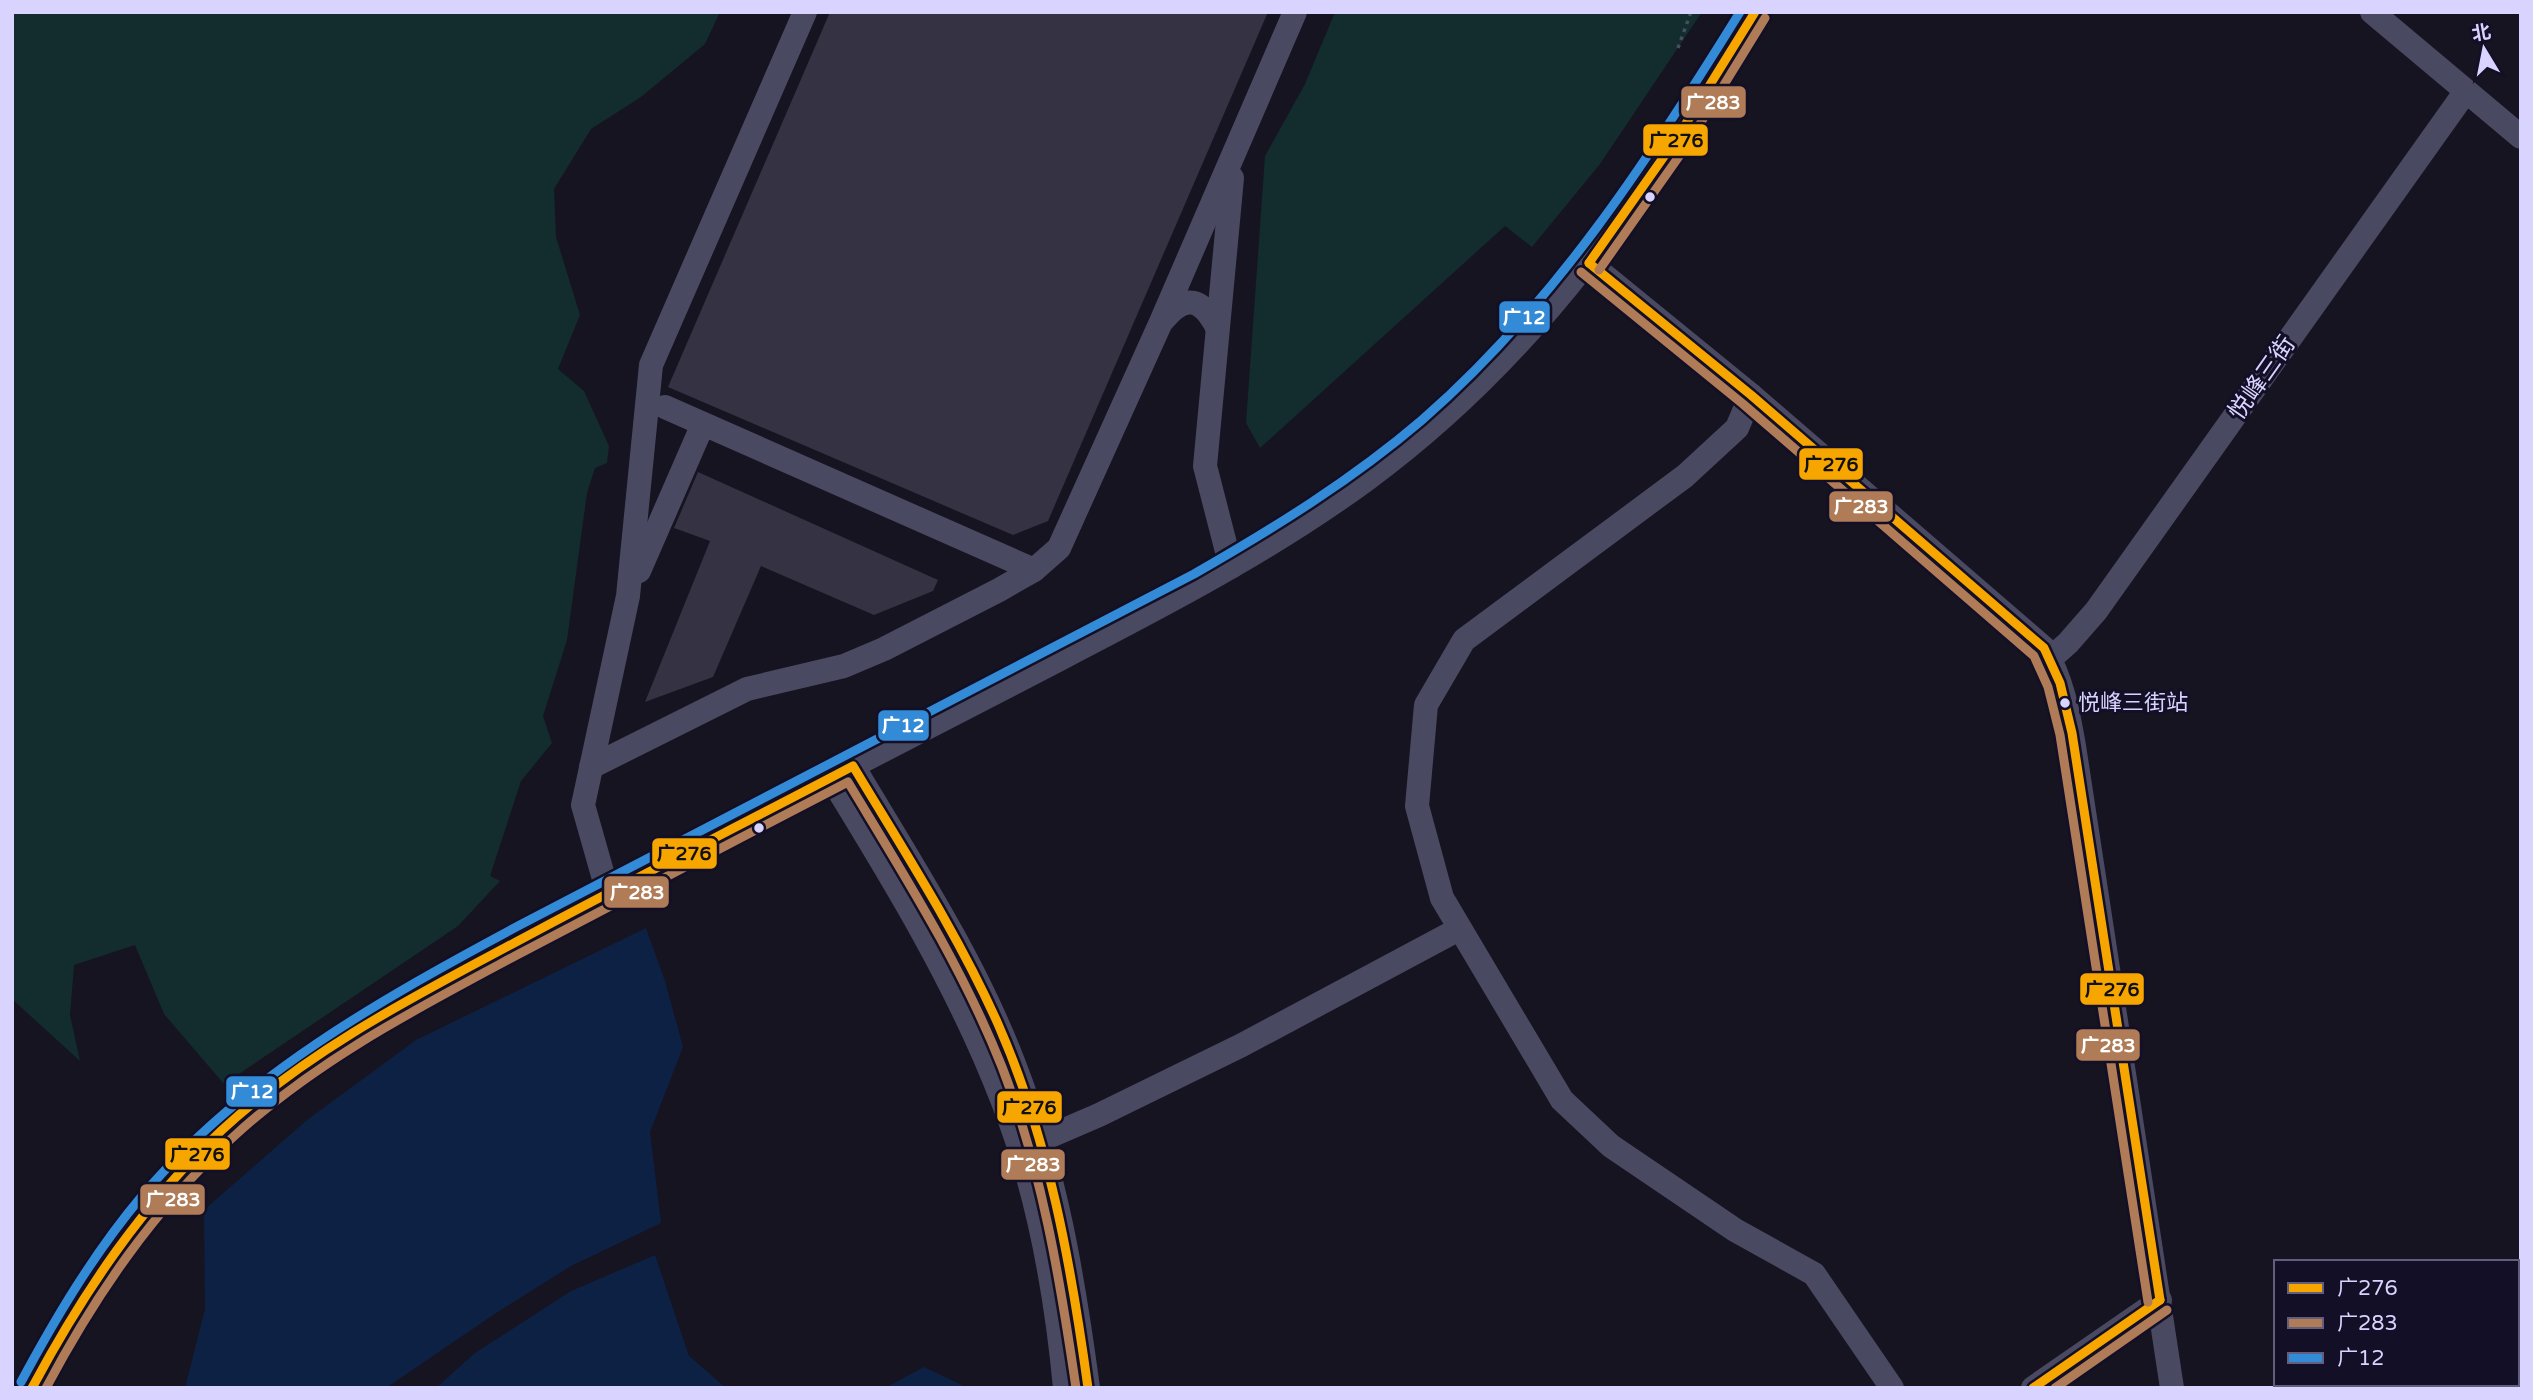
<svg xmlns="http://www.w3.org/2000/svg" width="2533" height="1400" font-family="'Varela Round','Noto Sans SC',sans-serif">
  <rect width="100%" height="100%" fill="#161421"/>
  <g fill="#132c2d">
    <polygon points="12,12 720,12 705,44 641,97 591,129 554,189 556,237 580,315 558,369 584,391 609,446 607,463 595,468 587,493 567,640 543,716 552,743 521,781 490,876 500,881 458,926 224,1084 164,1014 135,945 74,965 70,1015 80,1061 12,999"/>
    <polygon points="1335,12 1702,12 1600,164 1532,247 1505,226 1260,448 1246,423 1265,156 1305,84"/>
  </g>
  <g fill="#0d2144">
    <polygon points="646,928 665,981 683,1047 650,1132 661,1223 571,1266 496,1313 386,1388 185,1388 205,1309 204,1210 307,1120 416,1040"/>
    <polygon points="655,1255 689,1356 726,1388 436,1388 475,1353 571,1291"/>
    <polygon points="924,1367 968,1388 885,1388"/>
  </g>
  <g fill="#343243">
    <polygon points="830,12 1268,12 1048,521 1013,535 668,387"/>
    <polygon points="698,472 938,580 933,591 874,615 761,566 713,677 645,702 710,541 674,528"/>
  </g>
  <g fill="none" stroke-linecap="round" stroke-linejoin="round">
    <polyline stroke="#44505f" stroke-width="3.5" stroke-dasharray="3.5 5" stroke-linecap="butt" points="1678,48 1691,12"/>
    <g stroke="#4a4962" stroke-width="24">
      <polyline points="2372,12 2521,137"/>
      <path d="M1589 263 1751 395 2044 648C2062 679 2068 711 2074 746L2172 1388"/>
      <path d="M1164 319C1186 293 1202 299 1217 327"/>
      <polyline points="1751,395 1737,428 1685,476 1464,640 1426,705 1417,806 1442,898 1562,1100 1611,1146 1735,1230 1814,1274 1892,1388"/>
      <polyline points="665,407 1034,570"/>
      <polyline points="1231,567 1205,466 1232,178"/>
      <polyline points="639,571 703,424"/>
      <polyline points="2050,659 2068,643 2096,611 2466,91"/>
      <path d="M853 766C910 862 974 959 1014 1064 1055 1169 1073 1276 1088 1388"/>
      <polyline points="591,767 747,689 844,666 884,649 999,590 1034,570 1059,548 1161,322 1295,12"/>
      <path d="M831 778C895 882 959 987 1003 1102 1038 1191 1056 1292 1065 1388"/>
      <polyline points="608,893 583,805 628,596 651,365 805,12"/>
      <polyline points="1027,1146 1099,1115 1242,1045 1459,929"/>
      <polyline points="2517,1353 2521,1346"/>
      <path d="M32 1388C78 1300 131 1218 203 1150 310 1047 443 980 573 911 723 832 874 755 1025 677 1142 616 1261 557 1367 479 1542 350 1643 193 1755 12"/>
      <polyline points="2033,1388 2160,1300"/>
      <polyline points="2500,1388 2502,1384"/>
    </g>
    <defs>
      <g id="bus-1">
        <polyline points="1589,263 1751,395 2044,648 2060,683 2072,733 2160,1300"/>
        <polyline points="1589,263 1677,138 1755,12"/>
        <path d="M32 1388C84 1291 142 1205 222 1130 309 1050 413 997 516 942 627 882 741 825 853 766 904 851 958 934 998 1024 1049 1140 1071 1264 1088 1388"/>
        <polyline points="2033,1388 2160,1300"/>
      </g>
      <g id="bus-2">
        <polyline points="1599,270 1687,145 1765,18"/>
        <polyline points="1581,272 1743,404 2034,656 2048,687 2060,735 2148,1302"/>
        <path d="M46 1388C96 1294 153 1211 231 1139 315 1061 416 1009 515 956 626 897 737 840 848 782 904 875 962 966 1002 1067 1042 1170 1060 1279 1076 1388"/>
        <polyline points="2055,1388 2167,1310"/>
      </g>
      <path id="bus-3" d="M21 1382C56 1317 94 1253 142 1196 243 1076 382 999 518 926L1194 574C1274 528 1352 480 1422 420 1554 305 1649 159 1740 12"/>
    </defs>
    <use href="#bus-1" stroke="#130f26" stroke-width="14"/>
    <use href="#bus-2" stroke="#130f26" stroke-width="14"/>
    <use href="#bus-3" stroke="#130f26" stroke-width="14"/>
    <use href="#bus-1" stroke="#f7a600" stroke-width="9"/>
    <use href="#bus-2" stroke="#b07c57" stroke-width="9"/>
    <use href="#bus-3" stroke="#338bd7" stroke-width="9"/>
  </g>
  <g fill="#d9d4ff" stroke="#130f26" stroke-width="2.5">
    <circle cx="1650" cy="197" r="6"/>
    <circle cx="2065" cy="703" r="6"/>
    <circle cx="759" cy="828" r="6"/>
  </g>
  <g text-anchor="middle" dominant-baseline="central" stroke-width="6" stroke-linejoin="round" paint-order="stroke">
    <g font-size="22" fill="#d9d4ff" stroke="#130f26" text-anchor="start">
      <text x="2078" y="703">悦峰三街站</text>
    </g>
    <g font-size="24" fill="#d9d4ff" stroke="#130f26">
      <text transform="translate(2262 378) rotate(-55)">悦峰三街</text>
    </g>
  </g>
  <g stroke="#130f26" stroke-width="2.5">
    <rect x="1680" y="85" width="67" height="34" rx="7" fill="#b07c57"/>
    <rect x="1642" y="123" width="67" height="34" rx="7" fill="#f7a600"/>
    <rect x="1498" y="300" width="53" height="34" rx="7" fill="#338bd7"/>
    <rect x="1798" y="447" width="66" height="34" rx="7" fill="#f7a600"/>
    <rect x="1828" y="490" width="66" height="33" rx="7" fill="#b07c57"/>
    <rect x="877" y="709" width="53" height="33" rx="7" fill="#338bd7"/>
    <rect x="651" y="837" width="67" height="33" rx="7" fill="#f7a600"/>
    <rect x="603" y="875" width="67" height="34" rx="7" fill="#b07c57"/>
    <rect x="2079" y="972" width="66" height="34" rx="7" fill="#f7a600"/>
    <rect x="2075" y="1028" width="66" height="34" rx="7" fill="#b07c57"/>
    <rect x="225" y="1075" width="53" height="33" rx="7" fill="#338bd7"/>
    <rect x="996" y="1090" width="67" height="34" rx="7" fill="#f7a600"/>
    <rect x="164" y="1137" width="67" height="34" rx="7" fill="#f7a600"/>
    <rect x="1000" y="1148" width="66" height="33" rx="7" fill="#b07c57"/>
    <rect x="139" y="1183" width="67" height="33" rx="7" fill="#b07c57"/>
  </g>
  <g font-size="19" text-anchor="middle" font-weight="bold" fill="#fff">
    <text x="1713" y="109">广283</text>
    <text x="1524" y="324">广12</text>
    <text x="1861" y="513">广283</text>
    <text x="903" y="732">广12</text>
    <text x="637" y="899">广283</text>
    <text x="2108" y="1052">广283</text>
    <text x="252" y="1098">广12</text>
    <text x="1033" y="1171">广283</text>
    <text x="173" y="1206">广283</text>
  </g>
  <g font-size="19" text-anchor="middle" font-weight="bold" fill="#111">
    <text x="1676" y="147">广276</text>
    <text x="1831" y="471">广276</text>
    <text x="684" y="860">广276</text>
    <text x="2112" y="996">广276</text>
    <text x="1029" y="1114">广276</text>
    <text x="197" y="1161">广276</text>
  </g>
  <rect width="2533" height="1400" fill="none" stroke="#d9d4ff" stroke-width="28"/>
  <rect x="2274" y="1260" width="245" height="126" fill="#130f26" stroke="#625e7d" stroke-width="2"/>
  <rect x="2288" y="1283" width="35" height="10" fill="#f7a600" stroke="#625e7d" stroke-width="2"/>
  <text x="2337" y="1295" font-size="21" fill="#d9d4ff">广276</text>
  <rect x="2288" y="1318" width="35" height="10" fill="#b07c57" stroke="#625e7d" stroke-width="2"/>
  <text x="2337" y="1330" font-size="21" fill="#d9d4ff">广283</text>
  <rect x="2288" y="1353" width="35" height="10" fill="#338bd7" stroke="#625e7d" stroke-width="2"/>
  <text x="2337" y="1365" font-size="21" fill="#d9d4ff">广12</text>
  <g transform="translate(2484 49) rotate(350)" stroke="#130f26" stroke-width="5" paint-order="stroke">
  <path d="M0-5L12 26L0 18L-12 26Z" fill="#d9d4ff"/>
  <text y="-10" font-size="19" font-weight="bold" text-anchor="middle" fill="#d9d4ff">北</text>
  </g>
</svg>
